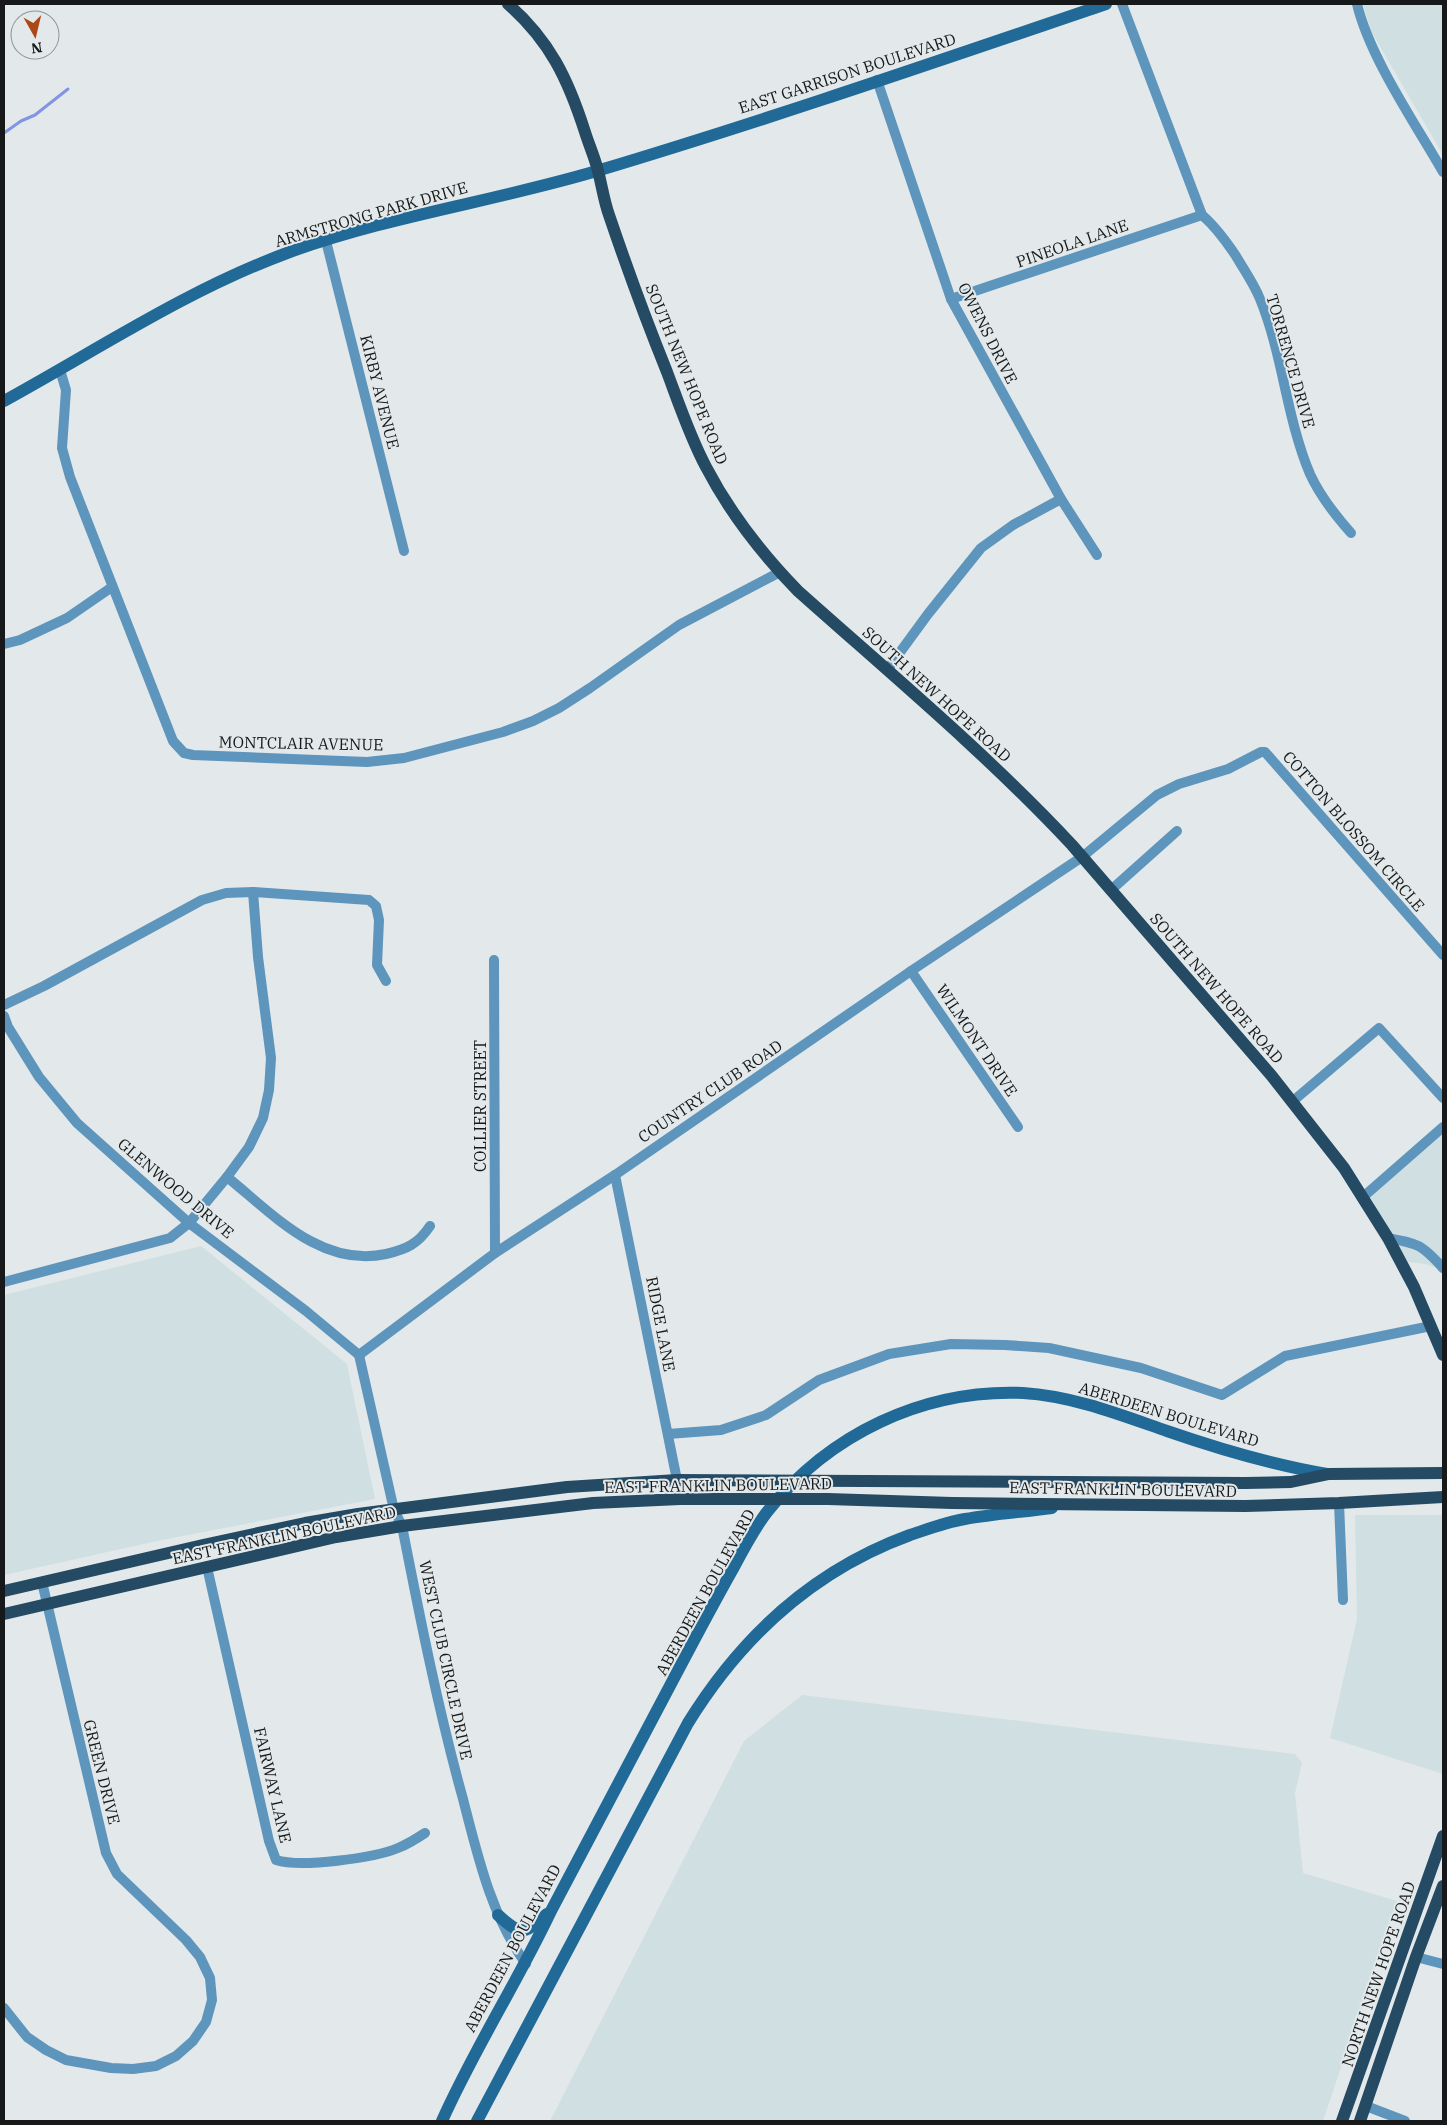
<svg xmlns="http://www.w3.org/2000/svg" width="1447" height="2125" font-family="'IBM Plex Serif',serif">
  <rect width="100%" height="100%" fill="#e3e9ea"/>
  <g fill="#d0dfe2">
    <polygon points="1363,4 1443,4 1443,155 1371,31"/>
    <polygon points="1443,1127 1443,1270 1425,1264 1400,1261 1363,1197"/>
    <polygon points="201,1246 347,1364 375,1499 157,1541 4,1575 4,1295"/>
    <polygon points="1355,1515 1443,1515 1443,1774 1330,1738 1357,1619"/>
    <polygon points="802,1695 1295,1754 1302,1763 1295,1793 1303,1873 1397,1901 1323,2121 550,2121 744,1741"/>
  </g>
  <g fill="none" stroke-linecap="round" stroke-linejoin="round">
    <polyline stroke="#8294e6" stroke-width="3" points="4,133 21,121 35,115 68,89"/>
    <g stroke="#5e95bc" stroke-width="10">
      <path d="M1122 4 1202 215C1216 227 1226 241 1236 256 1244 270 1254 284 1260 299 1283 355 1286 417 1310 474 1320 496 1335 515 1351 533"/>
      <path d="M1357 4C1370 58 1415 123 1443 172"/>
      <polyline points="877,80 951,299 1061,499 1097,555"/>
      <polyline points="326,241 404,551"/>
      <polyline points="951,299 1202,215"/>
      <polyline points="60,370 66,390 62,448 70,477 173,741 184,753 193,755 367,762 404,758 503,732 533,721 559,708 590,688 679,625 780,572"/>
      <polyline points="4,644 20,640 67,618 112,587"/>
      <polyline points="887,670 928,614 981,548 1013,525 1061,499"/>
      <polyline points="1111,890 1177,831"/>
      <polyline points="494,960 495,1253"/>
      <polyline points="911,971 1018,1127"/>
      <polyline points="4,1005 44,986 202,900 226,893 253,892 369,900 376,906 379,920 377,965 386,981"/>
      <polyline points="4,1016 8,1027 39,1077 77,1123 189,1223 306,1311 359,1355"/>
      <polyline points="1293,1101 1379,1028 1443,1098"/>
      <polyline points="615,1175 677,1480"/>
      <path d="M227 1177C273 1214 321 1268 386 1254 407 1249 418 1244 430 1226"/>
      <polyline points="1363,1197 1443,1127"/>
      <path d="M1388 1238C1419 1244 1421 1244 1443 1268"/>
      <polyline points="4,1282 170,1238 189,1223 227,1177 249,1147 263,1118 269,1090 271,1058 258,957 253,892"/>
      <polyline points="359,1355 495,1253 615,1175 911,971 1082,857 1157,795 1179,784 1228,769 1261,752 1265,752 1443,955"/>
      <path d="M359 1355 394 1510 402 1526C420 1618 438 1709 463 1799 478 1857 491 1915 526 1964"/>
      <polyline points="668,1434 721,1430 766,1415 819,1380 889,1354 951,1344 1005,1345 1049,1348 1141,1368 1222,1395 1285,1356 1431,1326"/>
      <polyline points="1339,1503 1343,1600"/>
      <path d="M207 1567 269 1841 276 1860C301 1868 374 1858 398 1848 408 1844 416 1839 425 1833"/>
      <polyline points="1416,1957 1443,1964"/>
      <polyline points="4,2008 27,2037 46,2050 66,2060 111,2068 133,2069 156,2066 176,2056 193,2041 206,2022 212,2000 210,1978 200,1957 186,1940 117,1874 106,1853 42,1582"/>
      <polyline points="1366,2106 1405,2121"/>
    </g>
    <g stroke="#216a97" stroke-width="12">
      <path d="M4 401C97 350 187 290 287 253 388 216 497 201 600 170 770 119 938 61 1106 4"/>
      <path d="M498 1915C523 1938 524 1933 547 1914"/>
      <path d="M442 2121C474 2049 517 1983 551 1911 592 1834 633 1757 673 1680 693 1642 713 1604 734 1567 744 1548 754 1529 767 1512 829 1434 923 1389 1023 1393 1073 1396 1121 1415 1167 1431 1219 1449 1273 1465 1327 1474"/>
      <path d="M477 2121 688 1723C741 1637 814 1570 910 1535 928 1529 946 1522 965 1519 993 1514 1023 1512 1052 1508"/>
    </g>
    <g stroke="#244a64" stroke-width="12">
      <path d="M508 4C550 41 568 79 585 132 589 145 595 158 598 171 602 186 604 201 609 215 627 268 646 320 667 372 679 404 690 437 706 467 730 513 762 554 798 591 891 674 987 754 1072 845L1271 1075 1344 1168 1388 1238 1414 1287 1443 1355"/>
      <polyline points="4,1591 203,1545 305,1523 358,1514 567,1487 677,1480 1245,1483 1291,1482 1329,1474 1443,1473"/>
      <polyline points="4,1614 336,1537 402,1526 593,1503 680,1499 828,1499 952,1503 1245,1506 1339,1503 1443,1497"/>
      <polyline points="1342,2121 1443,1836"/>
      <polyline points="1360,2121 1416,1957 1443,1886"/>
    </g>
  </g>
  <g text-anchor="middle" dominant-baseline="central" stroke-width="4" stroke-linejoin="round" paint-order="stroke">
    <g font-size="16" fill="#161819" stroke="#e3e9ea">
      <text transform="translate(847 73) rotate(-18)">EAST GARRISON BOULEVARD</text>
      <text transform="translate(371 214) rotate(-16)">ARMSTRONG PARK DRIVE</text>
      <text transform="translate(1072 243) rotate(-19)">PINEOLA LANE</text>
      <text transform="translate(988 333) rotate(63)">OWENS DRIVE</text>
      <text transform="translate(1291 361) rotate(74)">TORRENCE DRIVE</text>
      <text transform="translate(687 374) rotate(68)">SOUTH NEW HOPE ROAD</text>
      <text transform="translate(380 392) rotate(76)">KIRBY AVENUE</text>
      <text transform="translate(937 694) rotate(42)">SOUTH NEW HOPE ROAD</text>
      <text transform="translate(301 743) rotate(1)">MONTCLAIR AVENUE</text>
      <text transform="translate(1354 831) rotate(49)">COTTON BLOSSOM CIRCLE</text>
      <text transform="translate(1217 988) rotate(49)">SOUTH NEW HOPE ROAD</text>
      <text transform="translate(977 1040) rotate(56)">WILMONT DRIVE</text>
      <text transform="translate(710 1091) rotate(-34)">COUNTRY CLUB ROAD</text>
      <text transform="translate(480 1106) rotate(-90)">COLLIER STREET</text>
      <text transform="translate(176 1188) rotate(40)">GLENWOOD DRIVE</text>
      <text transform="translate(661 1324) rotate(79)">RIDGE LANE</text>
      <text transform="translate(1169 1414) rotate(17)">ABERDEEN BOULEVARD</text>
      <text transform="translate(718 1485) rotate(-1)">EAST FRANKLIN BOULEVARD</text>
      <text transform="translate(1123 1489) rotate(1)">EAST FRANKLIN BOULEVARD</text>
      <text transform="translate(284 1535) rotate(-12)">EAST FRANKLIN BOULEVARD</text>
      <text transform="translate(705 1592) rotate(-61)">ABERDEEN BOULEVARD</text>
      <text transform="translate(446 1660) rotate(78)">WEST CLUB CIRCLE DRIVE</text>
      <text transform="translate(102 1772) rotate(76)">GREEN DRIVE</text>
      <text transform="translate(273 1785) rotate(77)">FAIRWAY LANE</text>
      <text transform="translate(512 1948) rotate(-62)">ABERDEEN BOULEVARD</text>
      <text transform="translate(1378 1974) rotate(-71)">NORTH NEW HOPE ROAD</text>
    </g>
  </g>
  <rect width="1447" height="2125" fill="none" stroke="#161819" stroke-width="10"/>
  <g transform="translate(35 35) rotate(172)"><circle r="24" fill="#e3e9ea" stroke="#919596"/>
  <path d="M0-4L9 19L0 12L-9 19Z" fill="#ac4817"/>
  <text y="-8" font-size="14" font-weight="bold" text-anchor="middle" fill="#161819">N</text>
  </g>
</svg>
